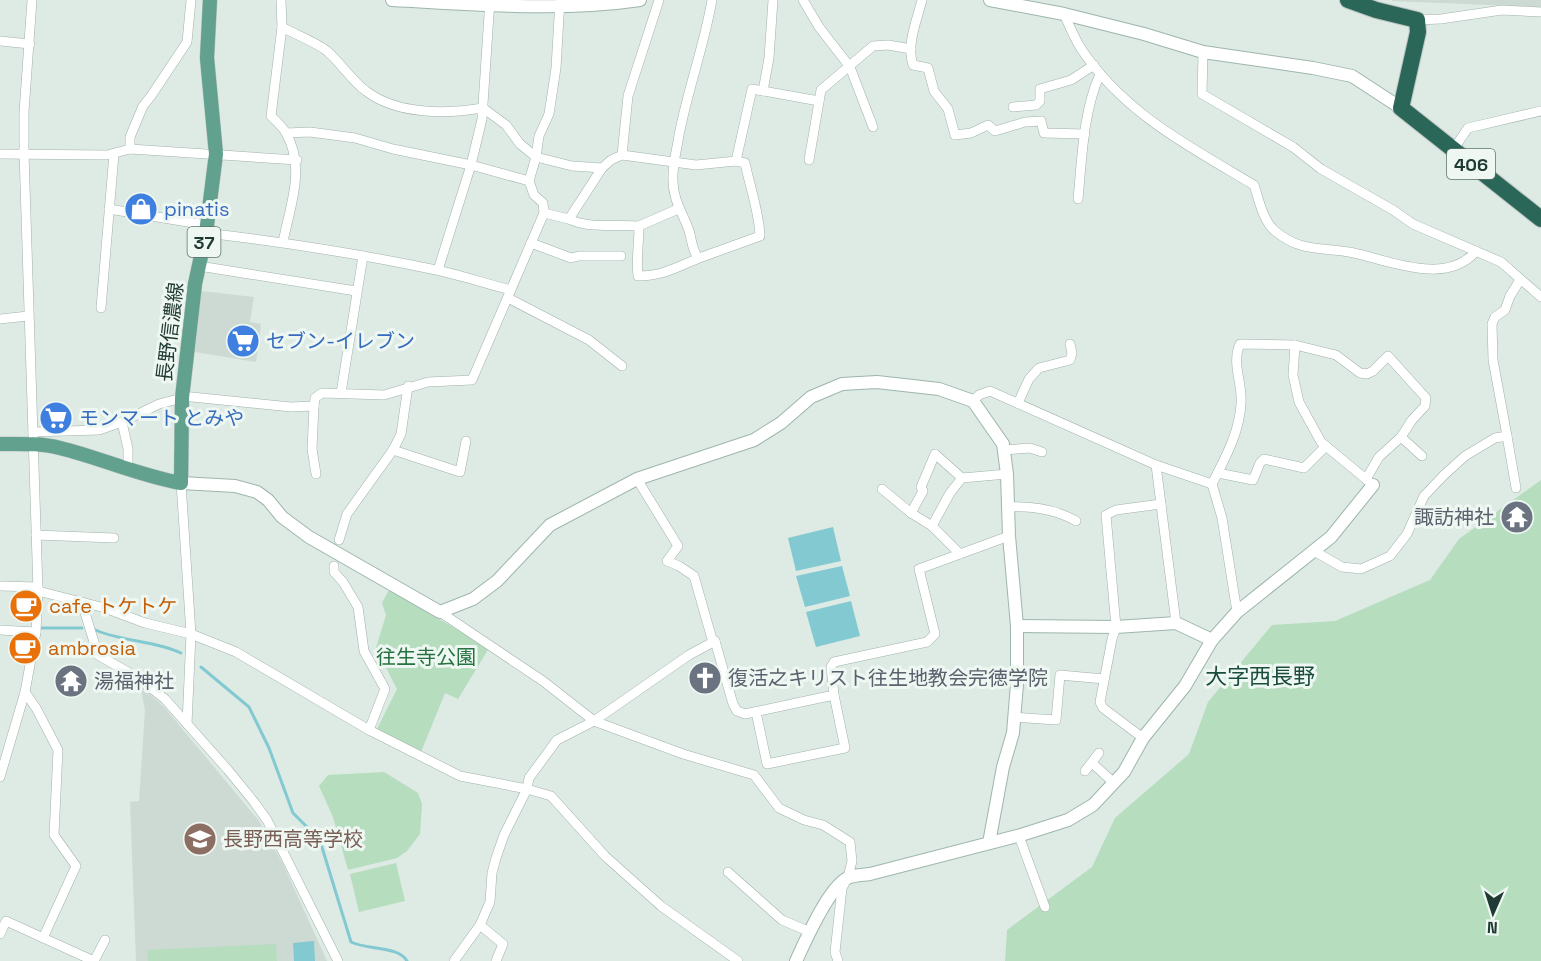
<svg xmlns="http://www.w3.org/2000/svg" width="1541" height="961" font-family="'Space Grotesk','Noto Sans JP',sans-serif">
  <rect width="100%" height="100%" fill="#deeae4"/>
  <g fill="#ccdad3">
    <polygon points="1392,0 1541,0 1541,7 1392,1"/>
    <polygon points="201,291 254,297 250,322 261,324 256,362 195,352"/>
    <polygon points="140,685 164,707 259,821 283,864 327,961 136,961 130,802 139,801 145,710"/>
  </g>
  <g fill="#b5ddbe">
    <polygon points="1541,480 1541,961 1005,961 1007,930 1092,867 1115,818 1189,754 1208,702 1272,625 1335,621 1430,580 1459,539"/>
    <polygon points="389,590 489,648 458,699 445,693 421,752 375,733 397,689 376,648 386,615 382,603"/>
    <polygon points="384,772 418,793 422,804 420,834 407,851 397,858 348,870 333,817 319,786 328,775"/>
    <polygon points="396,863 405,901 359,912 350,874"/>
    <polygon points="276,944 277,961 148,961 147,950"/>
  </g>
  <g fill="#83c9d2">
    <polygon points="833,527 841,561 796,571 788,538"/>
    <polygon points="842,566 850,596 805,607 796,576"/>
    <polygon points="851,601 860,636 816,647 806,612"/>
    <polygon points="314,941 315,961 294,961 293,943"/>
  </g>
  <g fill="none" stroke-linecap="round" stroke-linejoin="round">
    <g stroke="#83c9d2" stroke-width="3">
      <polyline points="41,628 82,628"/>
      <path d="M93 629C121 642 154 640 181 653"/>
      <path d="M201 667 249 707 269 748 293 813 314 834 321 844 351 942C367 950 399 946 407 961"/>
    </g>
    <defs>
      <g id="street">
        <path d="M281 0 282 27 271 116C276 121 283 127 286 133 306 168 290 206 283 242"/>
        <polyline points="803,0 819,27 850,67 873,127"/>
        <path d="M922 0C917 20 906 45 913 65L928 68 934 91 948 109 955 135 971 133 988 125 995 131 1025 122 1041 121 1044 133 1085 134"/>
        <path d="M1064 14C1069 25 1074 37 1080 47 1122 112 1190 147 1254 185 1259 200 1263 221 1275 231 1303 254 1323 246 1354 253 1390 261 1447 286 1476 251"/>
        <polyline points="1417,20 1441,19 1502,10 1541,12"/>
        <path d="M282 27C296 35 314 41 327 51 341 63 351 80 366 91 397 115 447 114 483 108L506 125 520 144 536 157 572 166 602 168 611 160 622 155 628 96 659 0"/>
        <polyline points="0,41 30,44"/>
        <polyline points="1203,52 1202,94 1293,147 1321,169 1393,210 1413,224 1501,262 1541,297"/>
        <polyline points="763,91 769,58 773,0"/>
        <polyline points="1013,107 1036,105 1040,101 1040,89 1071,80 1094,65"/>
        <polyline points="286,133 310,132 355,138 393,149 471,165 529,181"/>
        <polyline points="130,149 130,137 143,106 151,96 187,42 191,0"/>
        <polyline points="1453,150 1468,128 1541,111"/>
        <polyline points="0,154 107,155 130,149 297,160"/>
        <path d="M622 155 696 165 736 161 745 163C750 187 759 211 760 236 741 243 721 250 702 257 678 266 665 276 638 276 636 259 639 243 639 226L678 209"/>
        <polyline points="809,160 821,90 873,46 888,45 911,49"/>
        <polyline points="736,161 752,89 819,101"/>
        <path d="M1078 199C1082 158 1083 112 1100 74"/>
        <polyline points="109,209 206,225"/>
        <polyline points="544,213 569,219 602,168"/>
        <path d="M569 219C589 229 616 224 639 226"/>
        <path d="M206 233C283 242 360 254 436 270 461 275 486 284 511 290"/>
        <polyline points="531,243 571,258 579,256 621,256"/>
        <path d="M698 258C690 246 693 240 688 228 682 212 673 199 673 181 672 165 677 150 679 135 688 89 704 46 712 0"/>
        <polyline points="199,266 356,291"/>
        <polyline points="438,270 471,165 482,119 490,0"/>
        <polyline points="508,298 589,340 622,366"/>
        <polyline points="101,308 114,154"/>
        <polyline points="0,319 28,316"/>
        <polyline points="1295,345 1336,355 1360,373 1367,374 1373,371 1388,356 1426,398 1425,406 1412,420 1401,437 1379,457 1366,479"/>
        <polyline points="341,393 363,256"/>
        <polyline points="182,396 291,407 314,406 315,398 322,393 384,395 428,382 472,380 544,213 543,203 534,195 529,181 536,157 539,136 549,114 556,68 560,0"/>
        <polyline points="973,401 979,395 990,391 1156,465 1212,484"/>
        <polyline points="1018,403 1029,379 1039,368 1070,360 1072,353 1070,344"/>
        <polyline points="314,406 312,449 316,474"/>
        <polyline points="122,422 128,449 128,469"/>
        <polyline points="33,432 99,430 122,422 159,404 182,398"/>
        <polyline points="1507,436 1516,488"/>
        <polyline points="1401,437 1422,456"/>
        <polyline points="393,450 460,472 466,441"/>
        <polyline points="1003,450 1030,448 1042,452"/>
        <polyline points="1156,465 1176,623"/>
        <polyline points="1218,473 1253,480 1260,463 1264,459 1304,468 1326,446"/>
        <polyline points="637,479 678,546 667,561 679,566 694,576 712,639 715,641 733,704 737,711 745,714 834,695 831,667 834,662 927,642 935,634 919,569 1009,536"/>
        <polyline points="181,483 191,634 187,724"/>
        <polyline points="882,489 911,513 932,526"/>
        <path d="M1008 507C1032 506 1055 509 1076 521"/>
        <polyline points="911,513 923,491 921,487 935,454 962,478"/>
        <polyline points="36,535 114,538"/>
        <polyline points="339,540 347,514 393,450 401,434 408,386"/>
        <polyline points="1314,551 1342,567 1361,569 1390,556 1407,534 1424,496 1444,475 1465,456 1495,438 1507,436 1493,360 1492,324 1495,317 1505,310 1510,296 1520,280"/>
        <polyline points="960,554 932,526 950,493 962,478 1007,474"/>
        <polyline points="334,566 334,572 343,582 358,607 364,651 385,689 369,730"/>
        <polyline points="0,586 38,587"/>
        <polyline points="38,591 105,608 145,623 191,634 236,652 369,730 460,776 527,789 551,796 605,856 661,906 738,961"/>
        <polyline points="82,603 98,655 140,679 165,699 228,770 254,802 267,820 338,961"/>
        <polyline points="440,612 543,681 594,721 683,754 754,775 779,808 804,820 823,825 850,842 852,861 848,877 842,888 835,952 838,961"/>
        <path d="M1237 612 1222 518 1212 484C1225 458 1239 434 1241 404 1243 384 1231 363 1240 344L1295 345 1293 375 1299 402 1321 442 1373 485"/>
        <polyline points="0,630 36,632"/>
        <polyline points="25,692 36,708 58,750 54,835 76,866 43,938"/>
        <polyline points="756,712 767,764 845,748 834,695"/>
        <polyline points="1014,717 1056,720 1060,675 1104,679"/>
        <polyline points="1143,738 1103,708 1100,702 1112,639 1116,627 1106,515 1116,510 1161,504"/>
        <polyline points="1092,763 1114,783"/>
        <polyline points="1085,771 1099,753"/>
        <polyline points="0,777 25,692 36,632 38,591 24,153 24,112 32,0"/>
        <polyline points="1019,836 1045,907"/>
        <polyline points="728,872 782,920 810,932"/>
        <polyline points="480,925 503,944 496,961"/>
        <polyline points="0,934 6,921 94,961"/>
        <polyline points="94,961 105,940"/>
        <polyline points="454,961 480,925 490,902 492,873 496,858 504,835 527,789 529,778 557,740 594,721 689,655 715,641"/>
      </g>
      <g id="secondary">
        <path d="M392 0C474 4 559 12 640 0"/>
        <polyline points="990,0 1064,14 1144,34 1203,52 1313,68 1352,76 1401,108"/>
        <polyline points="181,483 235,486 257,492 268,500 282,517 309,537 440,612 473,599 497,581 550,525 637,479 754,440 781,423 811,397 842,384 877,382 939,389 973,401 1003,444 1007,474 1009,536 1017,626 1017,684 1013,733 1003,767 989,843"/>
        <polyline points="1017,626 1116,627 1176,623 1212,640"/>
        <path d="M796 961C805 942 830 883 850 877 856 875 864 875 870 874L1021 835 1068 820 1093 805 1124 772 1143 738 1185 686 1212 640 1237 612 1331 537 1373 485"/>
      </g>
      <path id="primary" d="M0 444C20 444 41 443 60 448 101 458 140 476 181 483L182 398 195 284 206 233 216 154 207 58 210 0"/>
      <polyline id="highway" points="1348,0 1376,10 1417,20 1418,32 1401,108 1541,219"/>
    </defs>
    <use href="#street" stroke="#a1b2ab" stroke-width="10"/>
    <use href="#secondary" stroke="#9db6ac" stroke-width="14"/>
    <use href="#primary" stroke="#bcc4c2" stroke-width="15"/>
    <use href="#highway" stroke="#bcc4c2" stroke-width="18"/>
    <use href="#street" stroke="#fff" stroke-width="9"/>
    <use href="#secondary" stroke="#fff" stroke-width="12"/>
    <use href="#primary" stroke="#61a18e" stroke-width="14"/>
    <use href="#highway" stroke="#2a6758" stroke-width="16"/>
  </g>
  <defs>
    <symbol id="shop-disc" viewBox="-11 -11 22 22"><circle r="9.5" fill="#3f7fe0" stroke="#eef7f2"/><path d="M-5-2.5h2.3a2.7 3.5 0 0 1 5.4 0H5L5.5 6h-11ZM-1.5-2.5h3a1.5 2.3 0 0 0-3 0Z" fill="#fff"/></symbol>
    <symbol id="supermarket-disc" viewBox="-11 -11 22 22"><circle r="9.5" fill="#3f7fe0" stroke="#eef7f2"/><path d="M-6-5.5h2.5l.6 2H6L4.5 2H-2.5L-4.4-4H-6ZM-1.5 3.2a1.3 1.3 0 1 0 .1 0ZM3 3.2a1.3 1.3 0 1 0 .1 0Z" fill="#fff"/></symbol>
    <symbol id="temple-disc" viewBox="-11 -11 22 22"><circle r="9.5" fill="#6b7280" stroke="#eef7f2"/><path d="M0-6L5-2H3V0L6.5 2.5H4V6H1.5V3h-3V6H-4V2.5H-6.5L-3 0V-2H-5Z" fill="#fff"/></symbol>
    <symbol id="cafe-disc" viewBox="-11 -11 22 22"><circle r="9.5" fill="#e8710a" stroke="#eef7f2"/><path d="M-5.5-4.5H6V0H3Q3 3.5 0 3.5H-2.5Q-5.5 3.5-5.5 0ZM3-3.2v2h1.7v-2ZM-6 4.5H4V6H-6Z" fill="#fff"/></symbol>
    <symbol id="church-disc" viewBox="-11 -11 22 22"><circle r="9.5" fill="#6b7280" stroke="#eef7f2"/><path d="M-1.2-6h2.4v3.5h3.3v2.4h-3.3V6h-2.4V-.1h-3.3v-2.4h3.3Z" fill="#fff"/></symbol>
    <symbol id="school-disc" viewBox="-11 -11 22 22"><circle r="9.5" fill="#8d6e63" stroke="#eef7f2"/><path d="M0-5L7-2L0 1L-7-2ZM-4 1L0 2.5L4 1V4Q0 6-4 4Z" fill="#fff"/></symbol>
  </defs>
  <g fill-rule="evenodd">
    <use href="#shop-disc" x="122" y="190" width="38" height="38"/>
    <use href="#supermarket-disc" x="224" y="322" width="38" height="38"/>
    <use href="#supermarket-disc" x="37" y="399" width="38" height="38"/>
    <use href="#temple-disc" x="1498" y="498" width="38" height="38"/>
    <use href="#cafe-disc" x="7" y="587" width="38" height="38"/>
    <use href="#cafe-disc" x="6" y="629" width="38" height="38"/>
    <use href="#church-disc" x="686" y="659" width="38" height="38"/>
    <use href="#temple-disc" x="52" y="662" width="38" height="38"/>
    <use href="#school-disc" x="181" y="820" width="38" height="38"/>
  </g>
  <g text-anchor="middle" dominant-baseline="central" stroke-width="6" stroke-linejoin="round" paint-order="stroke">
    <g fill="#eef7f2" stroke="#5d736c" stroke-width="1.5">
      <rect x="1447" y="149" width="48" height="30" rx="4.5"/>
      <rect x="187.5" y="227" width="33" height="30" rx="4.5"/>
    </g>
    <g font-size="18" font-weight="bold" fill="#1f3a32">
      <text x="1471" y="164">406</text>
      <text x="204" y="242">37</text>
    </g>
    <g font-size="20" fill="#366cbe" stroke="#eef7f2" text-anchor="start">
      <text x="164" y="209">pinatis</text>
      <text x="266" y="341">セブン-イレブン</text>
      <text x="79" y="418">モンマート とみや</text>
    </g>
    <g font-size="20" fill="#1f3a32" stroke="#eef7f2">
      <text transform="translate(170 332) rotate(-83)">長野信濃線</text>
    </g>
    <g font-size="20" fill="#5b616d" stroke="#eef7f2" text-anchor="start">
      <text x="1494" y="517" text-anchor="end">諏訪神社</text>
      <text x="728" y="678">復活之キリスト往生地教会完徳学院</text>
      <text x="94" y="681">湯福神社</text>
    </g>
    <g font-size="20" fill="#c56008" stroke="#eef7f2" text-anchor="start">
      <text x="49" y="606">cafe トケトケ</text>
      <text x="48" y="648">ambrosia</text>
    </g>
    <g font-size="20" fill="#287241" stroke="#eef7f2">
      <text x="426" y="657">往生寺公園</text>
    </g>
    <g font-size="20" fill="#785e54" stroke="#eef7f2" text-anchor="start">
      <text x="223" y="839">長野西高等学校</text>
    </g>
    <g font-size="22" fill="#1b4d3e" stroke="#eef7f2">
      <text x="1260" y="676">大字西長野</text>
    </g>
  </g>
  <g transform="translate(1493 913) rotate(183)" stroke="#eef7f2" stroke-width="4.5" paint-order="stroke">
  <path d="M0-4.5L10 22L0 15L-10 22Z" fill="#1f3a32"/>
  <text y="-9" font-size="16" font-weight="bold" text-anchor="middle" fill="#1f3a32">N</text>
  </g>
</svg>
